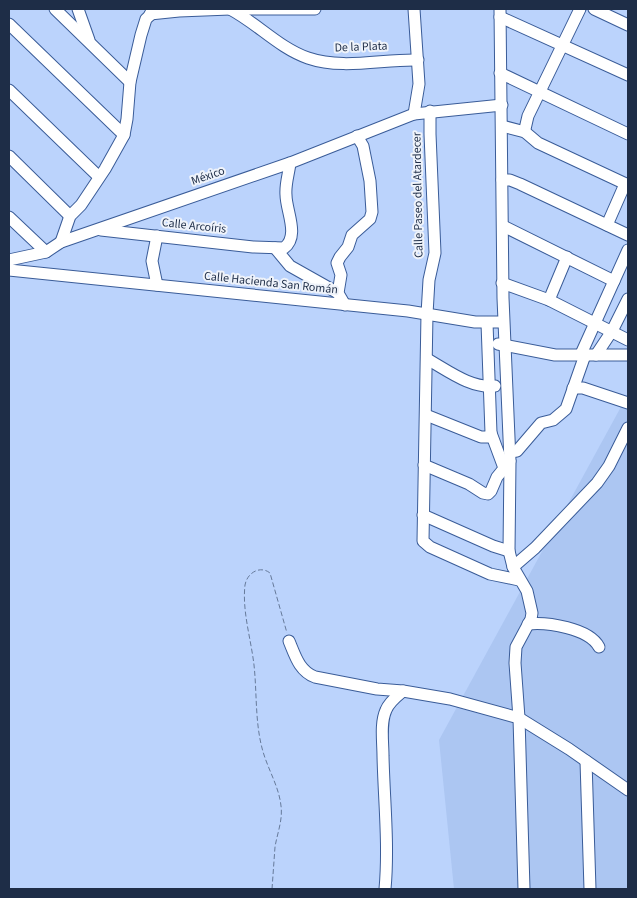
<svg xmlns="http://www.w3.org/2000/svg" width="637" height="898" font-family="'Source Sans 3',sans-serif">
  <rect width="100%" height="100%" fill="#bbd3fc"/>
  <polygon fill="#acc6f2" points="628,394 628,889 454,889 439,740"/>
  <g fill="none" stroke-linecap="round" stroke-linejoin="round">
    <defs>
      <g id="minor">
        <polyline points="55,9 130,82"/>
        <polyline points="78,9 89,40"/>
        <path d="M230 9C257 23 279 48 308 58 343 70 382 59 418 60"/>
        <polyline points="233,9 315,9"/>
        <polyline points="414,9 419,84 414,114"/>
        <polyline points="500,9 503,298 510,461 509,551 513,567 527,591 532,613 531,619 516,647 515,663 519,718 524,889"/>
        <polyline points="594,9 628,25"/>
        <polyline points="150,14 179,11 230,9"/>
        <polyline points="500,17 628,75"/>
        <polyline points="9,24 124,135"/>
        <polyline points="500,73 628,134"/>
        <polyline points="9,90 99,177"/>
        <polyline points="430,111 430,134 435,253 429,280 427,314 423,541 430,547 490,574 519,580"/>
        <polyline points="502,126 525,132 538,143 628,185"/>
        <polyline points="525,132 525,129 528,116 580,9"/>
        <polyline points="9,156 70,216"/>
        <polyline points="502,180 510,180 520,184 628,235"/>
        <polyline points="9,217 46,252"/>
        <polyline points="607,225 625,184"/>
        <polyline points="503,226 614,281"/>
        <path d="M101 230 253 247 284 248C300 236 286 211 286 195 285 184 289 173 290 163"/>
        <polyline points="157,236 152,261 157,285"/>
        <polyline points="61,242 70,216 81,205 105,169 124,135 127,119 130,82 141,35 146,19 157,9"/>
        <polyline points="275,248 290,266 338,293"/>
        <polyline points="9,260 46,252 61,242 290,163 414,114 502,105"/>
        <polyline points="9,270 408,311 475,322 503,322"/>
        <polyline points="502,283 549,300 628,340"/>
        <polyline points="549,300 567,257"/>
        <polyline points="345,305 338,293 341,275 337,263 340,257 348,247 352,235 370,219 372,212 370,181 363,146 357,136"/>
        <polyline points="498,344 555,355 628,355"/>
        <polyline points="581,354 628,250"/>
        <polyline points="596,355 612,331 628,299"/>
        <path d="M427 359C447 370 471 389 495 386"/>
        <polyline points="573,388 583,388 628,403"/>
        <polyline points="426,415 481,437 489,437 491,433 487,323"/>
        <polyline points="491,433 504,468"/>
        <polyline points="510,452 517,451 541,423 553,420 566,409 585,355"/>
        <polyline points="424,465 469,484 483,493 488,494 491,491 497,477 510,461"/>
        <polyline points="423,515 493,546 509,551"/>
        <polyline points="513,567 535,548 597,483 609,466 628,428"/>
        <path d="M528 624C547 622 589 628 599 647"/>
        <path d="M289 641C295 655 299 671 315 677L377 689 403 691"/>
        <polyline points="586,761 590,889"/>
        <path d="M385 889C389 845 384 800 383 756 383 742 380 723 386 710 389 702 397 696 403 691L450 699 519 718 569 749 628 790"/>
      </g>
    </defs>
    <use href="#minor" stroke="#3a5c98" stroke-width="13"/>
    <path stroke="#667a9a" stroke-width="1" stroke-dasharray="5 2.5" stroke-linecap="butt" d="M272 889C273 875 274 861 275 847 277 834 283 820 281 806 279 786 267 768 262 748 255 721 257 693 254 665 251 639 242 611 245 585 247 573 260 565 270 573L287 633"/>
    <use href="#minor" stroke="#fff" stroke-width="11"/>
  </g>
  <g text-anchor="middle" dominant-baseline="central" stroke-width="4" stroke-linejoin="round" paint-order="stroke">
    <g font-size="12" fill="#1e2d47" stroke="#eff3fa">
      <text transform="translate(361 47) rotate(-2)">De la Plata</text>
      <text transform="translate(208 176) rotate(-19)">México</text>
      <text transform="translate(418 195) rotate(-91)">Calle Paseo del Atardecer</text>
      <text transform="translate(194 226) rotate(6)">Calle Arcoíris</text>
      <text transform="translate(271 283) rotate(6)">Calle Hacienda San Román</text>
    </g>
  </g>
  <rect width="637" height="898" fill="none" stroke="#1e2d47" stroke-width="20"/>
</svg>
